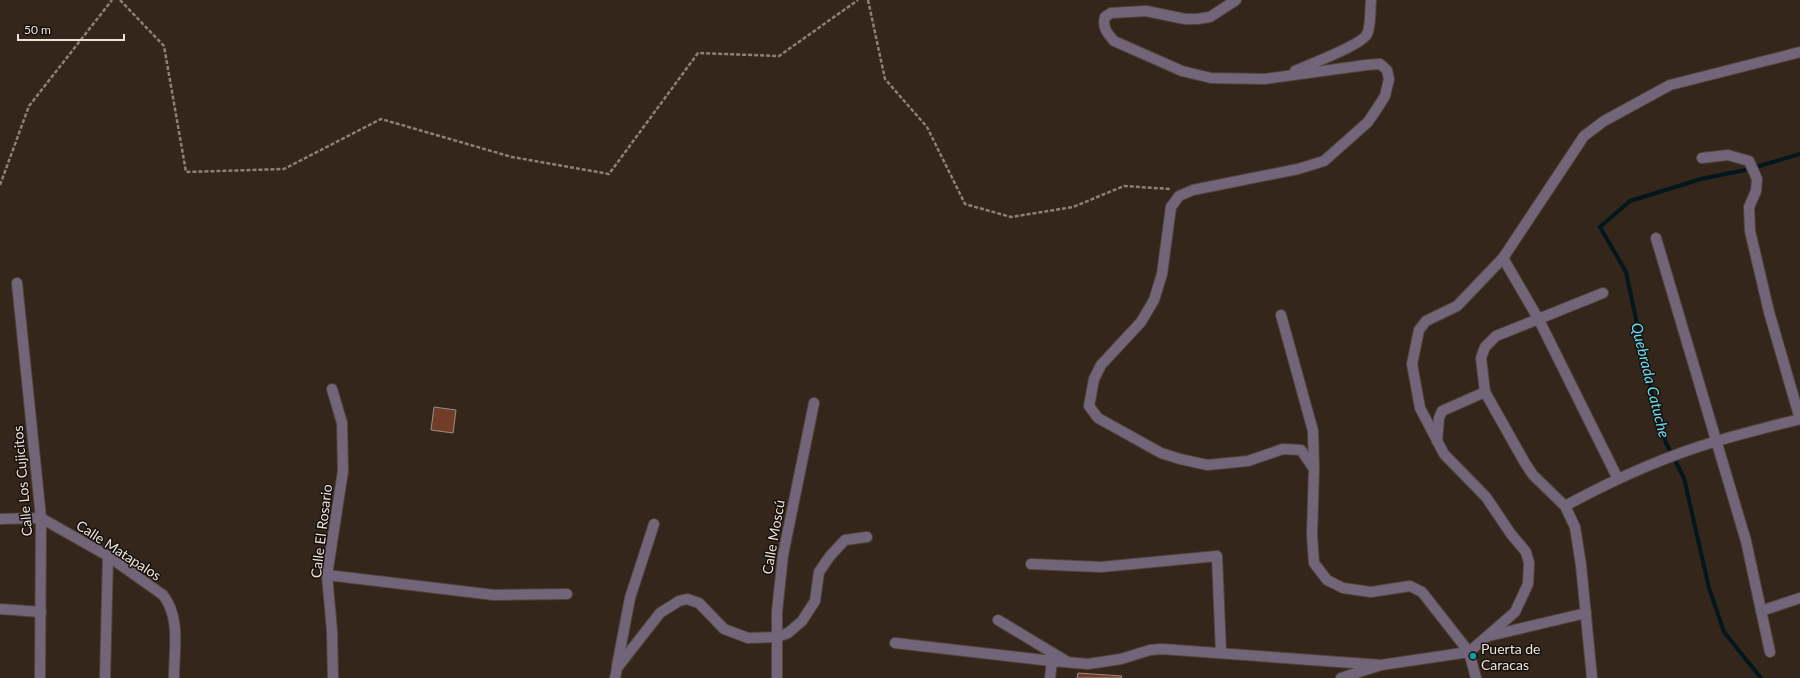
<svg xmlns="http://www.w3.org/2000/svg" width="1800" height="678" font-family="Lato,sans-serif">
  <rect width="100%" height="100%" fill="#35261b"/>
  <g fill="none" stroke-linecap="round" stroke-linejoin="round">
    <g stroke="#01171c" stroke-width="4">
      <polyline points="1756,167 1800,154"/>
      <polyline points="1745,170 1701,179 1630,201 1600,227 1626,272 1652,395 1666,443 1684,478 1709,588 1724,632 1761,678"/>
    </g>
  </g>
  <g fill="#713d28" stroke="#a08a82">
    <polygon points="434,407 456,410 453,433 431,430"/>
    <polygon points="1078,673 1122,676 1121,678 1077,678"/>
  </g>
  <g fill="none" stroke-linecap="round" stroke-linejoin="round">
    <defs>
      <g id="minor">
        <path d="M1236 0 1210 17 1197 19H1185L1146 11 1111 13 1105 17C1102 27 1107 33 1114 41L1182 71 1211 78 1265 79 1366 65 1380 64 1387 70 1389 79 1385 96 1378 107 1368 122 1324 161 1298 169 1193 190 1179 196 1171 207 1162 274 1154 300 1141 322 1101 365 1094 379 1089 406 1098 418 1161 453 1180 459 1207 465 1248 461 1283 449 1301 450 1314 469 1312 535 1314 563 1327 580 1343 588 1371 592 1410 586 1422 592 1469 652 1476 678"/>
        <path d="M1295 71C1308 65 1362 45 1367 34 1371 27 1370 9 1371 0"/>
        <polyline points="1702,158 1728,155 1749,161 1757,179 1756,191 1749,207 1750,231 1769,312 1800,419"/>
        <polyline points="1656,238 1746,541 1770,652"/>
        <polyline points="1503,258 1539,320 1618,479"/>
        <polyline points="17,283 41,518 40,678"/>
        <polyline points="1281,315 1313,431 1314,469"/>
        <polyline points="332,389 342,423 343,471 327,575 332,631 333,678"/>
        <polyline points="1437,441 1439,418 1442,411 1485,392"/>
        <path d="M1565 506C1611 481 1666 456 1717 441 1744 433 1772 426 1800 419"/>
        <path d="M0 519 41 518 108 556 163 595C181 618 174 650 174 678"/>
        <polyline points="1031,564 1101,567 1217,556 1221,653"/>
        <polyline points="327,575 494,595 567,594"/>
        <polyline points="0,609 41,612"/>
        <polyline points="1761,611 1800,598"/>
        <polyline points="998,620 1066,661"/>
        <polyline points="1489,636 1586,613"/>
        <polyline points="895,643 1052,661"/>
        <polyline points="1469,652 1515,612 1528,584 1529,563 1526,552 1511,534 1486,497 1444,454 1420,408 1412,364 1419,330 1426,321 1457,306 1503,258 1584,136 1604,121 1670,85 1800,52"/>
        <polyline points="617,666 630,598 654,524"/>
        <polyline points="105,678 108,556"/>
        <polyline points="615,678 617,668 660,613 679,601 687,599 699,603 724,629 748,638 777,637 788,633 802,621 815,601 819,572 830,556 845,540 867,537"/>
        <polyline points="777,678 777,612 783,555 814,403"/>
        <polyline points="1050,678 1052,661 1088,664 1121,659 1150,650 1162,649 1381,665"/>
        <polyline points="1341,678 1381,665 1469,652"/>
        <polyline points="1592,678 1581,565 1575,527 1565,506 1533,475 1525,463 1485,392 1481,358 1485,347 1496,336 1603,293"/>
      </g>
    </defs>
    <use href="#minor" stroke="#52443a" stroke-width="12"/>
    <g stroke="#8c8077" stroke-width="2.5" stroke-dasharray="4 2" stroke-linecap="butt">
      <polyline points="120,0 164,46 186,172 284,169 381,119 512,157 609,174 698,53 779,56 858,0"/>
      <polyline points="868,0 885,79 927,127 965,204 1011,217 1073,207 1124,186 1171,189"/>
      <polyline points="0,185 29,106 112,0"/>
    </g>
    <use href="#minor" stroke="#736579" stroke-width="10"/>
  </g>
  <circle fill="#0f9aa8" stroke="#17100c" stroke-width="1.5" cx="1473" cy="656" r="4"/>
  <g text-anchor="middle" dominant-baseline="central" stroke-width="3" stroke-linejoin="round" paint-order="stroke">
    <g font-size="14" fill="#ede3dc" stroke="#17100c">
      <text transform="translate(22 481) rotate(-95)">Calle Los Cujicitos</text>
      <text transform="translate(321 531) rotate(-83)">Calle El Rosario</text>
      <text transform="translate(773 537) rotate(-80)">Calle Moscú</text>
      <text transform="translate(119 550) rotate(33)">Calle Matapalos</text>
    </g>
    <g font-size="14" fill="#ede3dc" stroke="#17100c" text-anchor="start">
      <text x="1481" y="648">Puerta de<tspan x="1481" dy="16">Caracas</tspan></text>
    </g>
    <g font-size="15" font-style="italic" fill="#68dff4" stroke="#17100c">
      <text transform="translate(1651 380) rotate(76)">Quebrada Catuche</text>
    </g>
  </g>
  <path d="M18 34v6h106v-6" fill="none" stroke="#ede3dc" stroke-width="2"/>
  <text x="24" y="34" font-size="12" fill="#ede3dc" stroke="#17100c" stroke-width="3" paint-order="stroke">50 m</text>
</svg>
